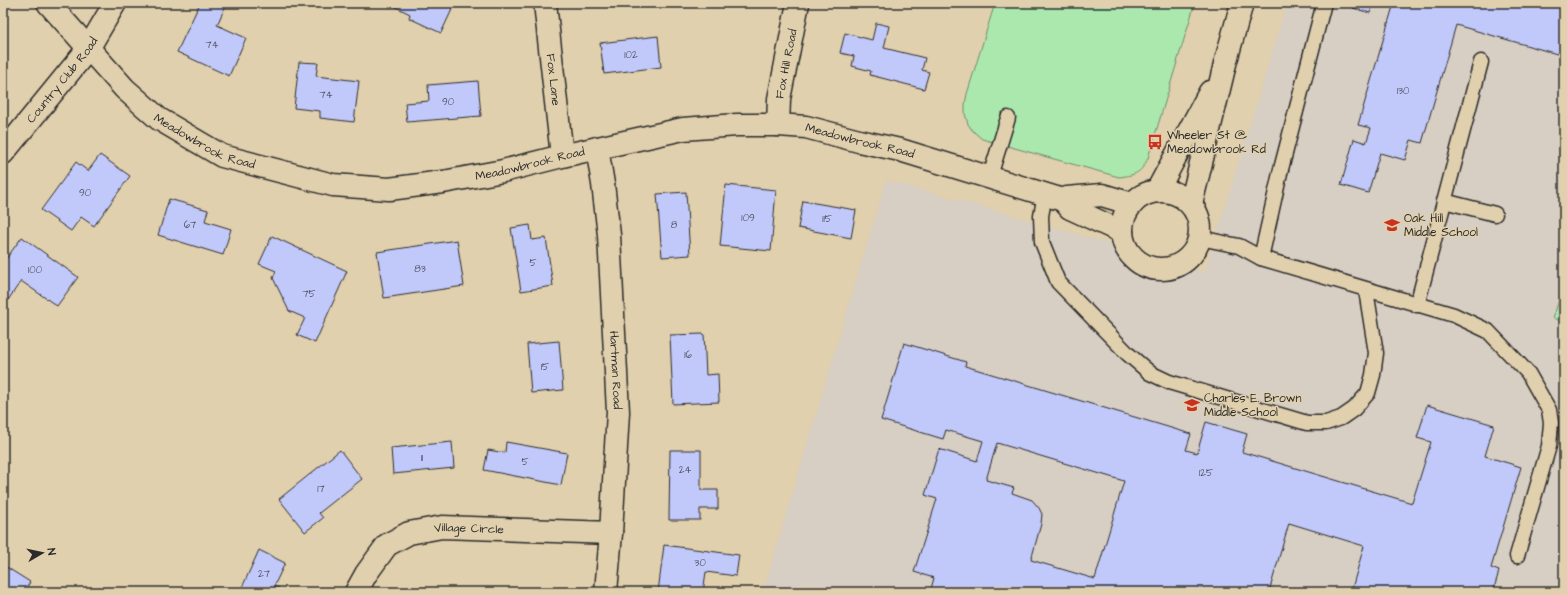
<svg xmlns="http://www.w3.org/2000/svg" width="1567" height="595" font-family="'Architects Daughter',sans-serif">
  <rect width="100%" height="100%" fill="#e1d0ad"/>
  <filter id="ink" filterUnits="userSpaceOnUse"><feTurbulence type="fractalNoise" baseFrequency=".025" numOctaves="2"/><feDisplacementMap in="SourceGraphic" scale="8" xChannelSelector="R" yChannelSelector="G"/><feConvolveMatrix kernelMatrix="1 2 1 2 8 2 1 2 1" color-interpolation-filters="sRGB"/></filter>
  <g filter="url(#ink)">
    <polygon fill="#d7cec4" points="1287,3 1564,3 1564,592 763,592 886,180 970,203 1205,272"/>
    <g fill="#abe8ae" stroke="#6b8a6c">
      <path d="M995 3H1195L1148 158C1141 173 1136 175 1119 177L982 139 972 130 968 124 965 114V104L967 94Z"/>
      <polygon points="1564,285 1564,322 1553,318"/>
    </g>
    <g fill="#c1c9fb" stroke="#2b2b2b" fill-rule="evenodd">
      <polygon points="200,3 223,3 226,5 217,25 246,38 229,76 177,52"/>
      <polygon points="393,3 455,3 441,33 409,18 410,14 392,5"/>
      <polygon points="1355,3 1373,3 1370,13 1353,8"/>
      <polygon points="1394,3 1564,3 1564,56 1456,25 1422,143 1411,140 1405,160 1380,153 1368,193 1341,185 1354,139 1366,143 1371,128 1358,125"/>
      <polygon points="876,23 889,26 884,48 925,58 922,70 929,72 924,89 870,75 871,71 852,66 854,56 840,53 845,33 872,40"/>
      <polygon points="658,36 661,67 604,74 600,43"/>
      <polygon points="299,62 318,63 316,76 359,81 354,122 320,118 320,111 294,108"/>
      <polygon points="478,81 481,116 407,122 405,103 429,101 428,85"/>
      <polygon points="100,155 130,176 94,226 81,217 71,231 41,210 76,162 88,171"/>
      <polygon points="726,185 776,190 771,251 720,246"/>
      <polygon points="686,192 690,255 662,257 657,194"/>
      <polygon points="169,199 208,210 205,221 231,229 223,255 158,235"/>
      <polygon points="803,201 856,210 851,238 798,228"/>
      <polygon points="530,225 532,240 546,238 553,286 521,291 511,228"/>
      <polygon points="272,236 347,271 315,343 297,335 305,318 289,311 273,278 276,271 259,264"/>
      <polygon points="22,237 78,277 57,306 21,281 8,300 3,296 3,263"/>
      <polygon points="457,240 464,286 384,298 377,252"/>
      <polygon points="704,334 706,375 718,374 719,402 673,404 670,335"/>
      <polygon points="559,341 563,390 531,393 527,344"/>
      <path d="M904 343 966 362 965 366 1191 434 1186 450 1197 453 1206 422 1247 434 1242 452 1412 503 1431 442 1417 438 1427 405 1494 425 1485 456 1521 467 1491 568 1499 571 1493 592H1351L1364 546 1289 523 1269 592H930L934 578 914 572 937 499 925 495 939 449 977 461 983 441 946 430 943 439 881 420ZM997 443 1124 481 1095 579 1031 560 1041 524 1042 514 1039 508 1032 500 1012 493 1014 488 986 480Z"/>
      <polygon points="452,442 454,468 393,474 391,448"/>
      <polygon points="506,442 567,453 561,485 484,470 488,450 505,453"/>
      <polygon points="340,450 362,479 319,513 323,518 305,532 279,499"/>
      <polygon points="670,450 701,450 701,490 718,490 718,509 700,509 700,520 669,520"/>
      <polygon points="664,545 739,555 736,576 706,572 703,592 658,592"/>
      <polygon points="259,550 285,563 274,586 279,588 277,592 240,592"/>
      <polygon points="3,565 30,582 24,592 3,592"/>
    </g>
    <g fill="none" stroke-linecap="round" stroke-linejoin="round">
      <defs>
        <g id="lane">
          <polyline points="990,176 1008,118"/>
          <polyline points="1045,194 1041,216 1042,242 1058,282 1128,354 1150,373 1169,382 1307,423 1326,423 1341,418 1354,409 1368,393 1373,375 1376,353 1366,290"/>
          <polyline points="1444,201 1495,214"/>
          <polyline points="1200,238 1239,246 1261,258 1454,315 1488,331 1528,373 1549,410 1551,423 1549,446 1517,556"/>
          <polyline points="1261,258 1280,173 1324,3"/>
          <polyline points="1417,305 1481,62"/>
        </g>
        <g id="street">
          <path id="s1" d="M48 3 125 89 159 119 222 156 333 185 389 189 443 182 503 171 562 156 683 129 737 125H778L806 127 859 141 900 150 1063 200 1067 198 1102 195 1132 204"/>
          <path id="s2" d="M545 3 562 156"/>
          <path id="s3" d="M778 125 779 99 798 3"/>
          <path id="s4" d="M597 148 603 184 609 235 618 412 611 533 606 592"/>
          <path id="s5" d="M3 153 88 49 115 3"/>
          <polyline points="1157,191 1210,92"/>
          <circle cx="1161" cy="230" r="39"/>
          <polyline points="1063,200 1070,208 1122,232"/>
          <polyline points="1191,204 1225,64 1242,3"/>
          <path id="s6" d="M356 592 366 574 387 545 409 533 442 527 611 533"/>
        </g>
      </defs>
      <use href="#lane" stroke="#2b2b2b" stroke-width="17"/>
      <use href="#street" stroke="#2b2b2b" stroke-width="25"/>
      <use href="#lane" stroke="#e1d0ad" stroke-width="14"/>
      <use href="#street" stroke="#e1d0ad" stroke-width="22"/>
    </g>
  </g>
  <defs>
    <symbol id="bus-bare" viewBox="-9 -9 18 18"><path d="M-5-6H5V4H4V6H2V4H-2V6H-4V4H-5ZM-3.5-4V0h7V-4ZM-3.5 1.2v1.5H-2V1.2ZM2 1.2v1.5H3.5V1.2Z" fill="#c8321e" stroke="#e1d0ad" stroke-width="2.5" paint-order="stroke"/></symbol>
    <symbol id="school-bare" viewBox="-9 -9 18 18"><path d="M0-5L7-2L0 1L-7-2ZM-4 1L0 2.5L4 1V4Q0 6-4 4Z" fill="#c8321e" stroke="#e1d0ad" stroke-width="2.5" paint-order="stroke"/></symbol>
  </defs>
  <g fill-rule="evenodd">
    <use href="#bus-bare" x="1144" y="131" width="22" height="22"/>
    <use href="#school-bare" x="1381" y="214" width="22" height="22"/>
    <use href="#school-bare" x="1181" y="394" width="22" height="22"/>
  </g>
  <g text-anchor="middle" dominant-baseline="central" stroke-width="3" stroke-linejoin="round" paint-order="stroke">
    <g font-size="10" fill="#50525f">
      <text x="212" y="45">74</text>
      <text x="631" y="55">102</text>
      <text x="1403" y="91">130</text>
      <text x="326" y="95">74</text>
      <text x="448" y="102">90</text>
      <text x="85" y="193">90</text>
      <text x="748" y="218">109</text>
      <text x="827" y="219">115</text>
      <text x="190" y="225">67</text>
      <text x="674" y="225">8</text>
      <text x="533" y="263">5</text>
      <text x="420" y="269">83</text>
      <text x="35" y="270">100</text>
      <text x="309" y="294">75</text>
      <text x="688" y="355">16</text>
      <text x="545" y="367">15</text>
      <text x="422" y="458">11</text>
      <text x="525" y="462">5</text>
      <text x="685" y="470">24</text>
      <text x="1206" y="473">125</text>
      <text x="321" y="489">17</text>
      <text x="700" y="563">30</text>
      <text x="264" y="574">27</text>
    </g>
    <g font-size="12" fill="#2b2b2b" stroke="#e1d0ad">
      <text stroke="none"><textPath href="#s3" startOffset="62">Fox Hill Road</textPath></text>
      <text stroke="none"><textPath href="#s5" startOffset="94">Country Club Road</textPath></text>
      <text stroke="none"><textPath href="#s2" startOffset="77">Fox Lane</textPath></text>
      <text stroke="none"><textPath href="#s1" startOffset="212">Meadowbrook Road</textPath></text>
      <text stroke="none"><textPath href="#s1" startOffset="884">Meadowbrook Road</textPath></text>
      <text stroke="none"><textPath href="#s1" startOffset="548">Meadowbrook Road</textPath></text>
      <text stroke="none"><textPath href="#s4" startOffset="223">Hartman Road</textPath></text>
      <text stroke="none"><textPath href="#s6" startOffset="142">Village Circle</textPath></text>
    </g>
    <g font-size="12" fill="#2b2b2b" stroke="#e1d0ad" text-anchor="start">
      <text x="1167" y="135">Wheeler St @<tspan x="1167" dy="14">Meadowbrook Rd</tspan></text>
      <text x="1404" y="218">Oak Hill<tspan x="1404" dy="14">Middle School</tspan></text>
      <text x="1204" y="398">Charles E. Brown<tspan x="1204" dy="14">Middle School</tspan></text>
    </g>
  </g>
  <rect width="1567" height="595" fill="none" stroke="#e1d0ad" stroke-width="16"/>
  <rect x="8" y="8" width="1551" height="579" fill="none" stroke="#2b2b2b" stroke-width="1.5" filter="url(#ink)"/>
  <g transform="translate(42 553) rotate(81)" stroke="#e1d0ad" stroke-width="3" paint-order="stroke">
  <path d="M0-3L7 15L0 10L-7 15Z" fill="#2b2b2b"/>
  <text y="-6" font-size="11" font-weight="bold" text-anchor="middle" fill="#2b2b2b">N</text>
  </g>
</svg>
